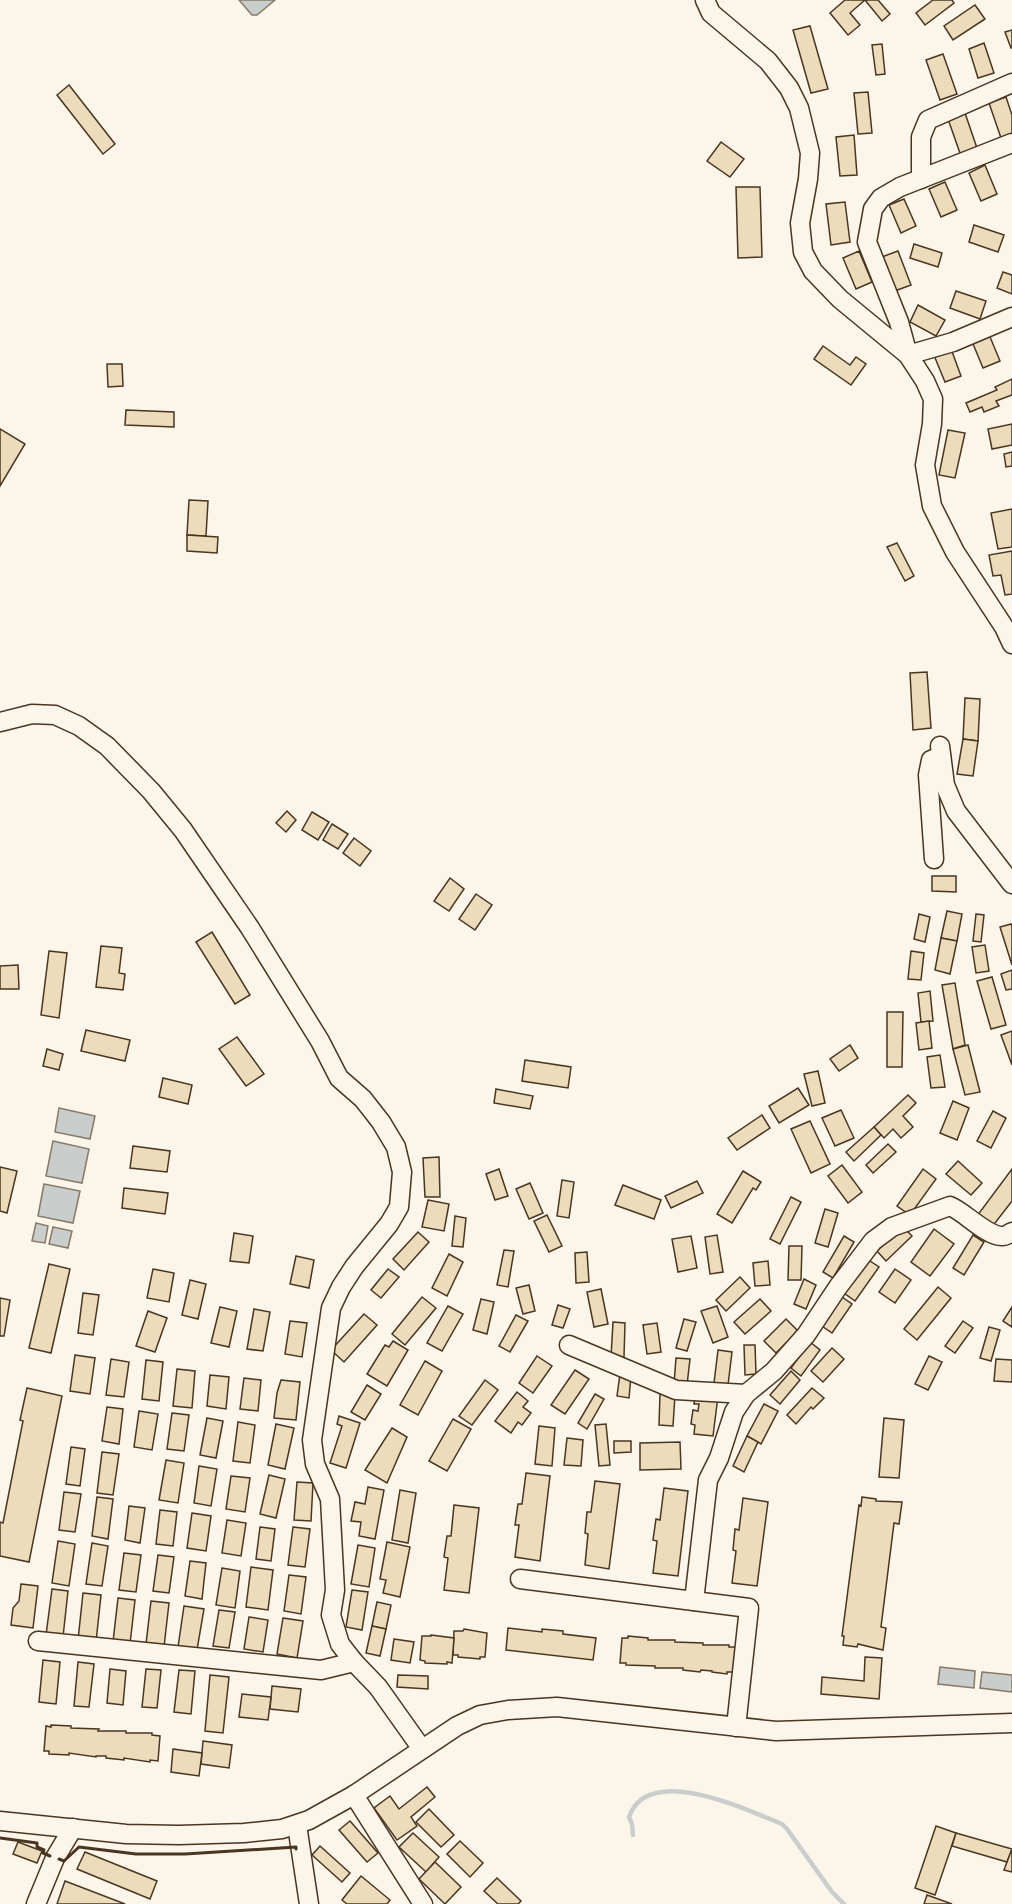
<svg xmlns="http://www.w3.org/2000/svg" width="1012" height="1904" font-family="Figtree,sans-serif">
  <rect width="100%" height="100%" fill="#fbf6e9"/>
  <g fill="#c9cecd" stroke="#887966" stroke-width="1.5">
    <polygon points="239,0 275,0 257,15 252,15"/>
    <polygon points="59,1108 95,1116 90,1139 55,1132"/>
    <polygon points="53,1141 89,1149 82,1183 46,1176"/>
    <polygon points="44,1184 80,1191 73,1223 38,1216"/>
    <polygon points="36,1223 48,1226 45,1243 32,1241"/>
    <polygon points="53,1227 72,1231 68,1248 49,1244"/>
    <polygon points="940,1667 975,1671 974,1688 938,1684"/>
    <polygon points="982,1672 1012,1675 1012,1692 980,1688"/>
  </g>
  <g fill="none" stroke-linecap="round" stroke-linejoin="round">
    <path stroke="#c9cecd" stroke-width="4.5" d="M633 1835 632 1824 629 1817C648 1762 747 1810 782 1824L787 1829 832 1892 844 1904"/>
  </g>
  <g fill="#ecdcbc" stroke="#4a3520" stroke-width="1.5">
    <polygon points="845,0 878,0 890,14 882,21 865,0 850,13 860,25 848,35 830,13"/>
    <polygon points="933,0 952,0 954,3 925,25 916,13"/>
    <polygon points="975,5 985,19 953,40 944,26"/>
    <polygon points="810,26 828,89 811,93 793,30"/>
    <polygon points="1012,30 1012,48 1011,48 1005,32"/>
    <polygon points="984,43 994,73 978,78 969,49"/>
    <polygon points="882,44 885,74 876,75 872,45"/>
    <polygon points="943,54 957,94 940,100 926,60"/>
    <polygon points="69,85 115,144 103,154 57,95"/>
    <polygon points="868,92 872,133 858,134 854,93"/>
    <polygon points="1006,97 1012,115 1012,135 1001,138 989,103"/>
    <polygon points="965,113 978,151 961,156 948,119"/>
    <polygon points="854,135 857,175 840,176 836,137"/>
    <polygon points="721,142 744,159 730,177 707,161"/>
    <polygon points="985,165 997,194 981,201 969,173"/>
    <polygon points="945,182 957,210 941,217 929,189"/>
    <polygon points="736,187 760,187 762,257 738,258"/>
    <polygon points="904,199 916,226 901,233 889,205"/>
    <polygon points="845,202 850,242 831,245 826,204"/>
    <polygon points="974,225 1004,235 998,252 969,242"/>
    <polygon points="914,244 942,253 938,267 910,258"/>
    <polygon points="859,251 872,282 856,289 843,258"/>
    <polygon points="898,251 911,285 892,292 879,258"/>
    <polygon points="1003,272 1012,275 1012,294 997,288"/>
    <polygon points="956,291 986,301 980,319 950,308"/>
    <polygon points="918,305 945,320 936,336 910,322"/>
    <polygon points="988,332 1000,361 983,368 971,339"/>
    <polygon points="823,346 850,365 856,357 866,364 851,385 814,359"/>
    <polygon points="950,346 961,376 945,382 933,353"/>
    <polygon points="107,364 122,364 123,386 108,387"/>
    <polygon points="1012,379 1012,395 996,401 999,406 984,412 982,407 970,412 966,403 997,390 995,387"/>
    <polygon points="126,410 174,412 174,427 125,425"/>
    <polygon points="1012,424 1012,445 992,449 988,429"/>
    <polygon points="0,429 25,444 0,486"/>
    <polygon points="948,430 965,433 955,478 939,475"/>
    <polygon points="1012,452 1012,466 1006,467 1004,454"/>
    <polygon points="189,500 208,501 206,536 187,535"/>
    <polygon points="1012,509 1012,547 998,549 991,513"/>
    <polygon points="187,535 218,537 217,553 187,551"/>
    <polygon points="897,543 914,576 905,581 887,547"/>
    <polygon points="1012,551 1012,594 1005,595 1001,575 993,576 989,555"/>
    <polygon points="927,672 931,728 913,730 910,673"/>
    <polygon points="965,698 980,699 978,741 963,739"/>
    <polygon points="963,739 978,741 973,776 957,774"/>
    <polygon points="287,811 296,820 286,832 276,823"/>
    <polygon points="312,812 329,822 318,840 302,830"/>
    <polygon points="332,824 348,834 338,849 323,840"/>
    <polygon points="354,838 371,851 360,866 343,853"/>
    <polygon points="932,876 956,876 956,892 932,891"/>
    <polygon points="450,878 464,889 449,911 434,901"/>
    <polygon points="476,894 492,905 475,930 459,919"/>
    <polygon points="947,911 962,914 957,941 941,938"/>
    <polygon points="919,914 930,917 925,942 914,939"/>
    <polygon points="976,914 984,915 981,942 973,941"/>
    <polygon points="1011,924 1012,927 1012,965 1000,927"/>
    <polygon points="212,932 250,995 235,1004 196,942"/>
    <polygon points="941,938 957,941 950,974 935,970"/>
    <polygon points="985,945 989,971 976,973 972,947"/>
    <polygon points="101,946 122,948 119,973 125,974 123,990 96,987"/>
    <polygon points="49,951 67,953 59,1018 41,1015"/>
    <polygon points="911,951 924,953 921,980 908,979"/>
    <polygon points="18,965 19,989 0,989 0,966"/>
    <polygon points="1012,970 1012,989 1006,990 1001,974"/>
    <polygon points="992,977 1006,1025 991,1029 977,981"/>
    <polygon points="955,983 965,1045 953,1049 942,985"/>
    <polygon points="930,991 933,1021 921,1022 918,993"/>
    <polygon points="887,1012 903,1012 902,1067 887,1067"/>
    <polygon points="929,1021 932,1048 919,1050 916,1023"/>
    <polygon points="86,1030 130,1040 125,1061 81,1051"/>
    <polygon points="1012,1031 1012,1065 1001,1035"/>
    <polygon points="237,1037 264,1074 246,1086 219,1049"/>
    <polygon points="850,1045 858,1058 839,1071 830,1059"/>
    <polygon points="968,1045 980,1092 965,1095 953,1049"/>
    <polygon points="47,1049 63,1054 59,1070 43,1066"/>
    <polygon points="940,1055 945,1087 931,1088 927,1057"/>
    <polygon points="525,1060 571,1067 568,1088 522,1081"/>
    <polygon points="818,1071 825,1103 812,1106 804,1074"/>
    <polygon points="163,1078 192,1085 188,1104 159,1097"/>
    <polygon points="798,1088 809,1105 779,1123 769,1106"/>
    <polygon points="496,1089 533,1096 530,1109 494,1103"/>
    <polygon points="908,1095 916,1103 903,1116 913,1127 901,1138 893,1129 884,1138 874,1127"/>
    <polygon points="953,1101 969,1108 957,1140 940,1133"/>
    <polygon points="841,1110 854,1138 835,1146 822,1118"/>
    <polygon points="993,1111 1006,1118 991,1148 977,1141"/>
    <polygon points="762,1115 770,1128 737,1150 728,1138"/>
    <polygon points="810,1121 830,1164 811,1173 791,1129"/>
    <polygon points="874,1127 881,1135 854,1161 846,1152"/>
    <polygon points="888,1144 896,1152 873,1173 866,1165"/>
    <polygon points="133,1146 170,1151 167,1172 130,1168"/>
    <polygon points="439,1157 440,1197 425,1197 423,1158"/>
    <polygon points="958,1161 982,1183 971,1195 946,1174"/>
    <polygon points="842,1165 862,1192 848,1203 828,1176"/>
    <polygon points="0,1167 17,1171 7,1213 0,1211"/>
    <polygon points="499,1169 508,1196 495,1200 486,1174"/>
    <polygon points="923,1169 936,1179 910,1215 897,1206"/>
    <polygon points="1012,1169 1012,1201 992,1227 977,1216"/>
    <polygon points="743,1171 761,1182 756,1190 753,1188 732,1223 717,1214"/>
    <polygon points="562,1180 574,1182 569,1218 557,1216"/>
    <polygon points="697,1181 703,1193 671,1208 665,1196"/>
    <polygon points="530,1183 543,1213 529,1219 516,1189"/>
    <polygon points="623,1185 661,1200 654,1219 615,1205"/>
    <polygon points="124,1188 168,1193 165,1214 122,1208"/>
    <polygon points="791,1197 801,1202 780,1244 770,1239"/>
    <polygon points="428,1200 449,1204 444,1231 422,1227"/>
    <polygon points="825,1209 838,1213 828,1247 815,1243"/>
    <polygon points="547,1215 562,1246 549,1252 534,1221"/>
    <polygon points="455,1216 466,1218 463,1247 452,1246"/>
    <polygon points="934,1229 954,1244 930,1276 911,1262"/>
    <polygon points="906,1230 912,1236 886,1261 877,1251 894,1235"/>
    <polygon points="418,1232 429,1242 404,1270 393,1259"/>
    <polygon points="234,1233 253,1236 249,1263 230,1261"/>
    <polygon points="717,1235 723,1272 710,1274 705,1237"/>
    <polygon points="973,1235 984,1242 964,1275 953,1268"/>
    <polygon points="691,1236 697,1268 678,1272 672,1239"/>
    <polygon points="844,1236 854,1242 833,1278 823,1272"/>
    <polygon points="789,1246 802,1246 801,1280 788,1280"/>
    <polygon points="504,1250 514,1251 508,1287 497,1285"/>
    <polygon points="587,1252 589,1282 576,1283 575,1253"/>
    <polygon points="449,1254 463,1262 447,1296 432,1288"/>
    <polygon points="296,1256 314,1260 309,1288 290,1284"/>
    <polygon points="867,1259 879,1267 855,1301 844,1293"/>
    <polygon points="768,1261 770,1285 755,1286 753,1263"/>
    <polygon points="49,1264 70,1269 51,1353 29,1348"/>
    <polygon points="153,1269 174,1273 169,1302 147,1298"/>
    <polygon points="388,1269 399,1277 381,1298 371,1290"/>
    <polygon points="895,1269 911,1280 895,1303 879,1292"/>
    <polygon points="740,1277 750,1288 726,1311 716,1300"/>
    <polygon points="804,1279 816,1285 806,1309 794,1304"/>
    <polygon points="190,1280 206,1284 198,1319 182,1315"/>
    <polygon points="529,1285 535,1311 523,1314 516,1288"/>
    <polygon points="938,1287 951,1298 917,1340 904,1329"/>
    <polygon points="601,1289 608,1324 594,1327 587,1292"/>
    <polygon points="83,1293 99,1295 93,1335 78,1333"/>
    <polygon points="422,1297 436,1308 405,1345 392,1334"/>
    <polygon points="842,1297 852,1304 832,1333 822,1326"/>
    <polygon points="0,1298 10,1300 4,1336 0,1336"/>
    <polygon points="481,1299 494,1302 487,1334 473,1330"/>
    <polygon points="760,1299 771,1311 745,1334 734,1322"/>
    <polygon points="558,1305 570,1309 563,1328 552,1325"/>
    <polygon points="448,1306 463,1314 442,1351 427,1343"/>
    <polygon points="717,1306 728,1337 713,1343 701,1311"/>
    <polygon points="220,1307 237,1311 229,1347 211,1343"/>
    <polygon points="1012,1307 1012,1327 1003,1321"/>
    <polygon points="254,1309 270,1312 263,1351 247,1349"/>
    <polygon points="148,1311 167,1318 155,1352 136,1346"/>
    <polygon points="364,1314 377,1325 344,1362 331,1350"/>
    <polygon points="516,1315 528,1321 510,1352 499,1346"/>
    <polygon points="684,1319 696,1322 687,1351 676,1348"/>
    <polygon points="786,1319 798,1331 776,1353 764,1341"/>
    <polygon points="290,1321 307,1323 302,1357 285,1354"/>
    <polygon points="963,1321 973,1328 955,1353 945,1346"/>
    <polygon points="613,1322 625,1323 624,1357 611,1357"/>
    <polygon points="657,1323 661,1352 647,1354 643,1325"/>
    <polygon points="989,1327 1000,1330 991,1361 980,1358"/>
    <polygon points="393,1341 408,1350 387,1386 367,1374 385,1345 389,1347"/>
    <polygon points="810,1342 820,1350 801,1376 791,1368"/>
    <polygon points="744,1345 755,1345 756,1374 745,1375"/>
    <polygon points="832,1348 844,1359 823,1382 811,1371"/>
    <polygon points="718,1350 732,1352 728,1385 714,1383"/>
    <polygon points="75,1355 95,1358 90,1394 70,1391"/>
    <polygon points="537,1356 552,1366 533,1393 519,1383"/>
    <polygon points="929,1356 942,1362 928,1390 915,1384"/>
    <polygon points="676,1358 690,1359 687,1385 674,1384"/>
    <polygon points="111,1359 129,1362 124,1397 106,1395"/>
    <polygon points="996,1359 1012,1360 1012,1382 994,1381"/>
    <polygon points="146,1360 163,1362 159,1401 142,1399"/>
    <polygon points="425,1361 442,1371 418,1415 400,1405"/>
    <polygon points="177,1369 195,1371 192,1408 173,1406"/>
    <polygon points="575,1370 589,1379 565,1414 551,1405"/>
    <polygon points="791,1371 800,1380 780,1404 770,1395"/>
    <polygon points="620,1374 631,1376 629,1398 617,1396"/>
    <polygon points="210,1375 229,1377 226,1409 207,1406"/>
    <polygon points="244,1378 261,1380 258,1411 240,1409"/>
    <polygon points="281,1380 300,1382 296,1420 274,1418 277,1393"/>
    <polygon points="485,1380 498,1390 472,1425 459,1416"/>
    <polygon points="367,1385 381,1394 365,1420 351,1412"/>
    <polygon points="27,1388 62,1396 29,1562 0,1556 0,1522 3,1523 23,1421 20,1420"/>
    <polygon points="812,1388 824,1398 813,1409 811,1407 796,1424 787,1415"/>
    <polygon points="517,1392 528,1401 523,1407 531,1413 522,1425 518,1422 511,1433 495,1421"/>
    <polygon points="696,1393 718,1396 713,1436 694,1434 695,1425 691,1424 693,1410 698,1411 699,1404 694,1404"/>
    <polygon points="595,1394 604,1399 587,1429 578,1423"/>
    <polygon points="660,1394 675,1395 673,1426 659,1425"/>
    <polygon points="764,1404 778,1411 761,1444 747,1436"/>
    <polygon points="107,1407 123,1409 119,1444 102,1441"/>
    <polygon points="139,1411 158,1414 152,1450 134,1447"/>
    <polygon points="172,1413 189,1415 184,1451 167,1449"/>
    <polygon points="339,1416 360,1423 346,1468 330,1463 342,1426 337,1424"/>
    <polygon points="207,1418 223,1421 216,1458 200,1455"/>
    <polygon points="884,1418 904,1420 899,1478 879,1477"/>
    <polygon points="453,1419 471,1429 447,1471 429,1461"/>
    <polygon points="238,1422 255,1425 250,1463 233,1461"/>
    <polygon points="276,1424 294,1428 285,1469 268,1465"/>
    <polygon points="606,1424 610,1465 599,1466 595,1425"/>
    <polygon points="539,1426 555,1428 552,1466 535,1464"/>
    <polygon points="392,1428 407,1437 387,1483 365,1470"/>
    <polygon points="747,1436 758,1442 744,1472 733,1466"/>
    <polygon points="567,1438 583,1440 581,1466 564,1465"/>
    <polygon points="614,1441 631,1441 631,1452 614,1453"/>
    <polygon points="680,1442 681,1469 640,1470 640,1443"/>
    <polygon points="71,1447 85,1449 80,1486 66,1484"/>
    <polygon points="102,1452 119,1454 113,1495 97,1493"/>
    <polygon points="166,1460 184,1463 178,1503 159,1500"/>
    <polygon points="199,1466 217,1469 211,1506 194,1503"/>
    <polygon points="526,1473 550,1476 540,1561 515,1557 519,1525 515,1525 518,1504 522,1504"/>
    <polygon points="269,1475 285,1479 276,1518 260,1514"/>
    <polygon points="231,1476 250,1478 245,1512 226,1509"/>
    <polygon points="595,1481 620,1484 609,1569 585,1565 588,1534 585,1533 587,1512 591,1512"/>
    <polygon points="297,1482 313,1483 311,1521 294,1520"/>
    <polygon points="368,1487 384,1490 375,1539 359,1536 361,1522 351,1521 355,1502 365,1504"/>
    <polygon points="664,1488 688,1491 678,1576 653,1573 657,1541 653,1540 656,1519 660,1520"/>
    <polygon points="400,1490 416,1493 408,1543 392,1540"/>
    <polygon points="64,1492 81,1494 75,1532 59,1530"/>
    <polygon points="97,1497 113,1499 108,1539 92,1536"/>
    <polygon points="862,1497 876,1499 876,1501 902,1502 899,1524 894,1523 881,1627 886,1628 883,1650 858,1644 857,1647 843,1645 844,1636 842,1636 859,1505 861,1506"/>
    <polygon points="743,1498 768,1502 757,1586 732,1583 736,1551 733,1550 735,1529 739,1530"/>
    <polygon points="454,1505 479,1508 469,1593 444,1590 448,1558 444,1557 447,1536 451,1536"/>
    <polygon points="129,1506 145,1508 140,1543 125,1540"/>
    <polygon points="160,1510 177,1512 173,1546 156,1544"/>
    <polygon points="192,1513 211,1516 206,1551 187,1548"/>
    <polygon points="227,1520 246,1523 241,1556 222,1553"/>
    <polygon points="260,1527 275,1529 271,1561 256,1559"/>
    <polygon points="293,1527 310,1529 305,1567 288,1565"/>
    <polygon points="58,1541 75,1544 69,1586 52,1583"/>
    <polygon points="387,1542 410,1547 400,1597 383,1593 386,1580 380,1579"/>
    <polygon points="92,1543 108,1546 102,1586 86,1584"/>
    <polygon points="358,1545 375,1548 369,1587 351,1584"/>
    <polygon points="124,1553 141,1555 136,1592 119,1590"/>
    <polygon points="158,1555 174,1557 169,1593 153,1591"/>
    <polygon points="190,1561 206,1563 202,1599 185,1596"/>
    <polygon points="251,1567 273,1570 268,1610 246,1607"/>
    <polygon points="222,1568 240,1571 235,1608 216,1605"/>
    <polygon points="289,1575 306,1577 301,1614 284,1611"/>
    <polygon points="21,1584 38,1586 33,1628 11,1625 13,1608 19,1601"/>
    <polygon points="52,1589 68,1591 63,1637 46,1635"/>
    <polygon points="352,1590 368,1592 362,1630 346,1627"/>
    <polygon points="83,1593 101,1595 96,1642 78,1640"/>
    <polygon points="118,1598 135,1600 130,1644 113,1642"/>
    <polygon points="151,1601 169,1603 164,1647 146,1644"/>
    <polygon points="377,1602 391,1605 386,1629 372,1626"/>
    <polygon points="184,1606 204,1609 197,1650 178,1647"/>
    <polygon points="219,1610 235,1612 229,1648 213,1646"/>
    <polygon points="249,1617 268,1620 263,1652 244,1649"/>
    <polygon points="283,1618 303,1621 297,1658 277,1654"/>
    <polygon points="372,1626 386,1629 380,1656 366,1653"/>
    <polygon points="508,1628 542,1632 542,1629 563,1631 563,1634 596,1638 593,1660 506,1650"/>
    <polygon points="464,1629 487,1633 485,1657 480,1657 480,1659 458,1657 458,1655 453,1655 454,1631 463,1631"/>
    <polygon points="431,1635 454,1638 452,1663 447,1662 447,1664 425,1663 425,1661 420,1660 422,1636 431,1636"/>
    <polygon points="628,1636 648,1638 648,1640 675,1640 675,1642 703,1643 703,1645 729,1645 729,1647 736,1647 734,1672 727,1672 727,1674 712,1672 712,1671 701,1670 700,1672 683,1670 683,1668 655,1668 655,1666 626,1665 626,1663 620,1663 622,1638 628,1638"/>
    <polygon points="394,1639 414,1642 410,1663 391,1660"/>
    <polygon points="865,1657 882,1658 879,1699 821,1694 822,1677 864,1681"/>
    <polygon points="43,1660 60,1662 56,1704 39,1702"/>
    <polygon points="78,1662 94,1664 89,1707 74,1706"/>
    <polygon points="110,1669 126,1671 123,1705 107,1703"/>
    <polygon points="146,1669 161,1670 157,1708 142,1707"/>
    <polygon points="179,1670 195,1671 191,1714 174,1712"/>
    <polygon points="210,1675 229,1677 223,1733 205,1731"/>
    <polygon points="398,1675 428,1676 428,1689 397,1687"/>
    <polygon points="272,1686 301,1689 298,1712 270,1709"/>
    <polygon points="242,1694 271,1697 268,1720 239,1717"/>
    <polygon points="51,1725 71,1726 71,1728 99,1729 98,1731 126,1731 126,1733 152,1733 152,1735 160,1736 158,1761 150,1760 150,1762 124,1758 124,1760 106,1758 106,1756 96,1756 96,1757 69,1753 69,1755 49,1754 49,1751 44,1751 46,1726 51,1727"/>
    <polygon points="203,1741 232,1745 229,1768 201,1764"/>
    <polygon points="173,1749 202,1753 199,1776 171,1772"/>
    <polygon points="427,1787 435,1797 411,1817 417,1826 397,1840 374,1808 390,1796 399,1809"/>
    <polygon points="429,1809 454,1835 441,1847 416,1822"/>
    <polygon points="350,1821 378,1853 367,1862 339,1830"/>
    <polygon points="936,1826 956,1833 935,1895 915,1888"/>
    <polygon points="413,1833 439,1857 426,1872 399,1847"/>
    <polygon points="956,1833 1012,1849 1007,1862 952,1846"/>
    <polygon points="460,1841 483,1863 470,1877 447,1854"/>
    <polygon points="18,1842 42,1851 37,1863 13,1854"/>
    <polygon points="320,1846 350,1873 342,1882 312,1855"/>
    <polygon points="1012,1849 1012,1872 1004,1870"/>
    <polygon points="85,1852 157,1881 150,1899 77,1869"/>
    <polygon points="435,1862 461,1887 445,1904 419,1879"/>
    <polygon points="361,1876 390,1900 387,1904 347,1904 342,1900"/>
    <polygon points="497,1878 521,1901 518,1904 498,1904 484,1891"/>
    <polygon points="65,1881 125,1904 57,1904"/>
    <polygon points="927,1895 952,1904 924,1904"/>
  </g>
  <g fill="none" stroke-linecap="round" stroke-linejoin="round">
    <defs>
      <g id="minor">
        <polyline points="705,0 711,13 768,61 789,88 799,108 810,153 808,179 800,223 803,252 813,271 840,299 908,355 925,381 933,399 932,424 925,465 932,506 955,552 1004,627 1012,644"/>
        <polyline points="1012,143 900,187 881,198 873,209 867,242 899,322 908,355 953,342 1012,317"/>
        <polyline points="921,179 921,137 928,120 1012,83"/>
        <polyline points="0,722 32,714 55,715 79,726 107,746 151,791 183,830 250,928 320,1041 339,1078 363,1099 381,1122 396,1147 402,1172 399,1207 389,1224 354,1267 341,1287 331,1308 312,1440 315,1464 330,1499 335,1590 331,1615 340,1644 354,1662 378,1687 422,1749"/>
        <polyline points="940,746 945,785 956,811 1012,884"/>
        <polyline points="934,859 928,775 931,760 941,756"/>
        <polyline points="569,1345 676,1390 746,1394"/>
        <polyline points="520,1579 749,1608 736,1727"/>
        <path d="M694 1601 708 1480 719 1458 734 1412 746 1394 774 1371 806 1335 838 1287 873 1241 892 1227 950 1206C965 1212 987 1237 1003 1236 1006 1236 1009 1234 1012 1232"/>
        <polyline points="38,1641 321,1670 354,1662"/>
        <polyline points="354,1795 423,1904"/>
        <polyline points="0,1821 126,1834 179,1835 244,1833 282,1829 309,1820 354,1795 457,1726 480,1715 508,1710 557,1707 776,1731 1012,1723"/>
        <polyline points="297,1825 309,1904"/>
        <polyline points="36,1904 55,1858 73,1828"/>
      </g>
    </defs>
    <use href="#minor" stroke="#4a3520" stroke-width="21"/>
    <use href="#minor" stroke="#fbf6e9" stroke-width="18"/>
    <g stroke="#4a3520" stroke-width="3">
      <polyline points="0,1838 37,1843 37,1847 44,1850 43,1853 50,1856"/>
      <polyline points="59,1859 64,1861 79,1847 136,1854 185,1854 296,1847 296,1849"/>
    </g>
  </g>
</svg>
